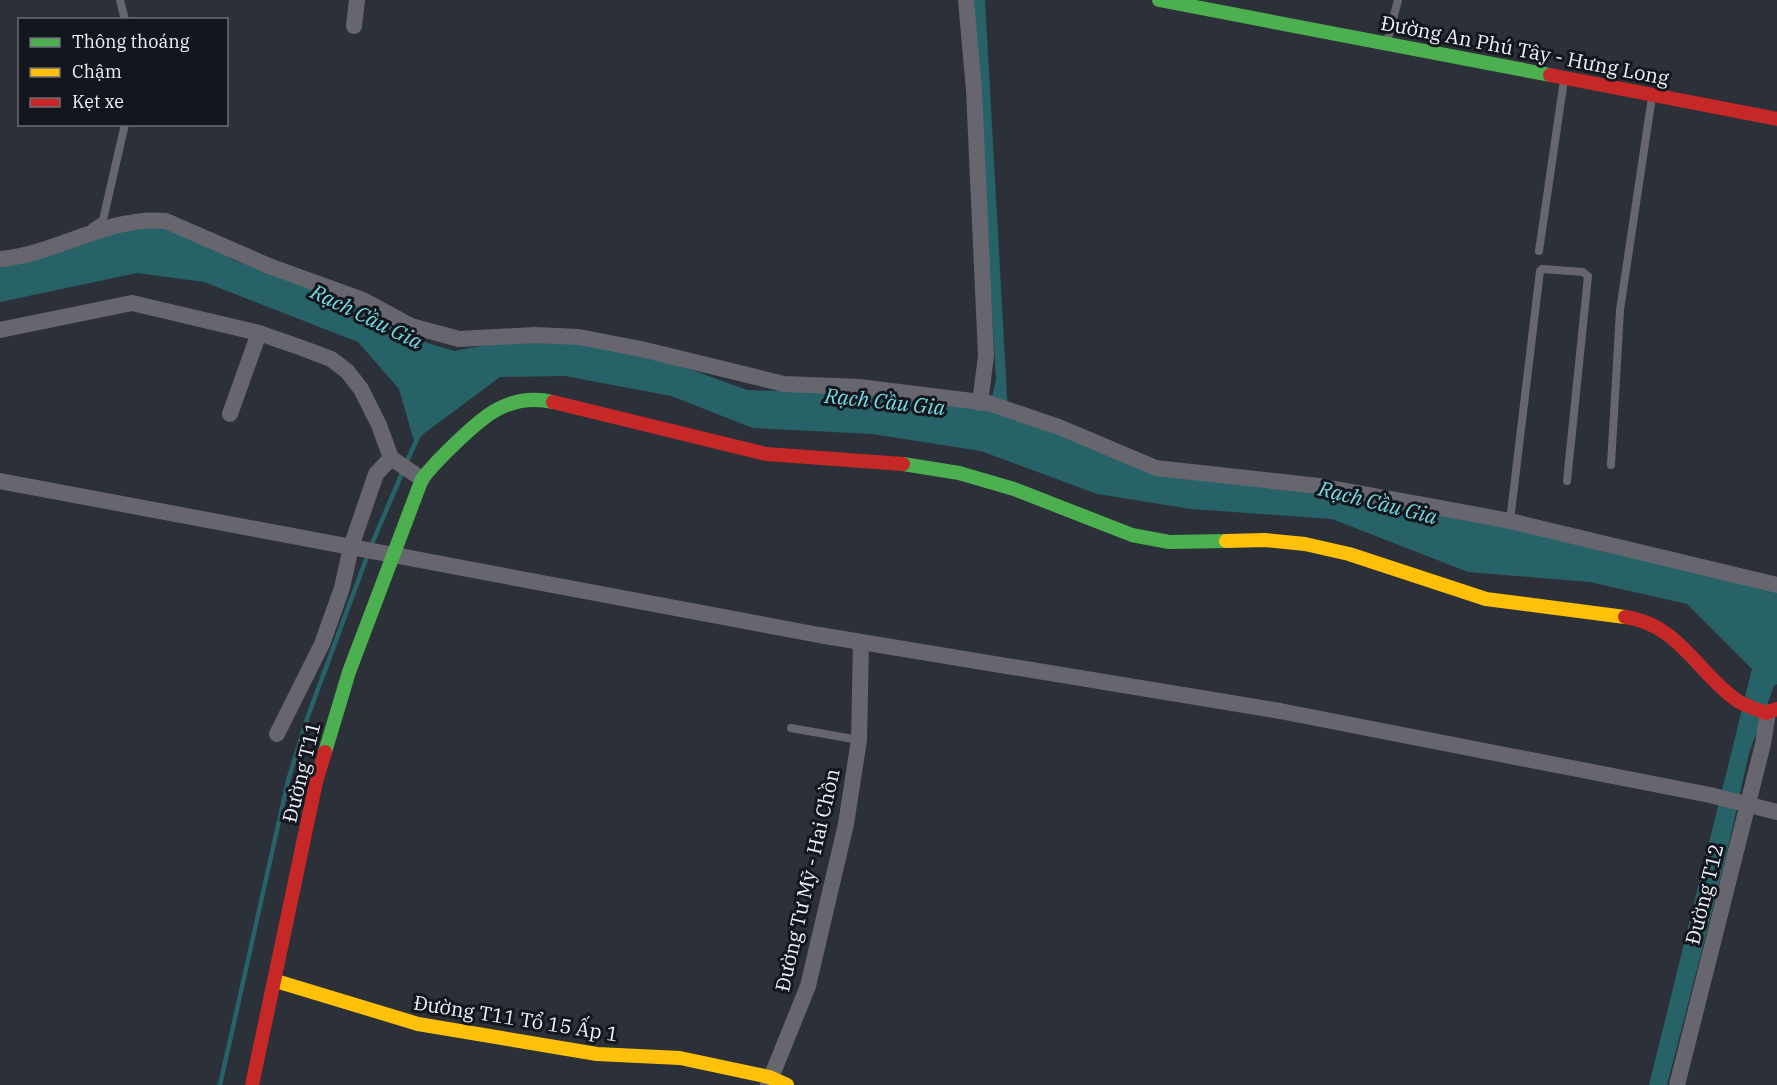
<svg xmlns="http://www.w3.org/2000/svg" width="1777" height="1085" font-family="'IBM Plex Serif',serif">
  <rect width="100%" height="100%" fill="#2c3038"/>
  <polygon fill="#276268" points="973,0 985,0 1008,414 1165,476 1341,494 1433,510 1777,591 1777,684 1774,686 1749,753 1725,861 1667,1085 1649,1085 1752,669 1687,604 1590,582 1468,572 1332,519 1191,509 1097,494 981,451 872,434 753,428 671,396 565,376 500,377 414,441 399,389 358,342 204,282 137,273 0,302 0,263 137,223 173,227 236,261 343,296 408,337 454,351 524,338 576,343 654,356 747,390 859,393 989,410 996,379"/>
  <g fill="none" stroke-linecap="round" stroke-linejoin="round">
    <g stroke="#276268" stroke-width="4.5">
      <polyline points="406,463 420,433"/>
      <polyline points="371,546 403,471"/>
      <polyline points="220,1085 288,781 308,716 368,554"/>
    </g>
    <g stroke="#67666e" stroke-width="8">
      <polyline points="120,0 125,20"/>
      <polyline points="1387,42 1398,0"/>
      <polyline points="92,227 103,220 125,124"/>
      <polyline points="1539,251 1564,80"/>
      <polyline points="1611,465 1620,310 1652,97"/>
      <polyline points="1510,521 1540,271 1542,269 1583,272 1588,276 1567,481"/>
      <polyline points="791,728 859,740"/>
    </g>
    <g stroke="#67666e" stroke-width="16">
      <polyline points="966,0 974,90 986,356 980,403"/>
      <polyline points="354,26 357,0"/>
      <path d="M0 259C58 254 109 215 166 221L269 266 363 300 411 326 459 339 535 335 579 337 641 349 784 384 859 387 988 403 1059 427 1156 468 1319 486 1430 506 1510 521 1777 585"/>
      <polyline points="0,330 132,303 259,333 302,348 331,359 347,371 361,389 379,425 391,458 422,479"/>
      <polyline points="230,414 259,333"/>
      <polyline points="0,481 819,635 1280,711 1710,795 1777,812"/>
      <polyline points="277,734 322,644 342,588 351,547 376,474 391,458"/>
      <polyline points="768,1085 808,986 846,824 859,740 861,642"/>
      <polyline points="1677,1085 1763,744 1768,712"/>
    </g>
    <g stroke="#4caf50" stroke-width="14">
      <polyline points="1159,0 1550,75"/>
      <polyline points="903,464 959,473 1014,489 1132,535 1169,542 1226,541"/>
      <path d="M325 752 349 672 422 479C436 461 478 419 498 409 515 400 535 398 553 402"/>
    </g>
    <g stroke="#ffc107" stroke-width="14">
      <polyline points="1226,541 1265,540 1305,544 1349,554 1486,599 1625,617"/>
      <polyline points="276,981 418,1024 597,1054 680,1058 769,1077 787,1085"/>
    </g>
    <g stroke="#c62828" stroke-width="14">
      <polyline points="1550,75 1777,119"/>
      <polyline points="553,402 766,454 903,464"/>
      <path d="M1625 617C1676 623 1697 671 1735 699 1744 706 1755 708 1765 713L1777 709"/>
      <polyline points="252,1085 316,782 325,752"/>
    </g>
  </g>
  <g text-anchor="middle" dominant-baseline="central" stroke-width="6" stroke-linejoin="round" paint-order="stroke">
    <g font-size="20" fill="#ecf1fb" stroke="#13171d">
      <text transform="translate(1525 50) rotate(11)">Đường An Phú Tây - Hưng Long</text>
      <text transform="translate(301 772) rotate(-76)">Đường T11</text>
      <text transform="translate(807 880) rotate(-77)">Đường Tư Mỹ - Hai Chồn</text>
      <text transform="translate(1704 894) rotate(-76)">Đường T12</text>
      <text transform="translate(516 1018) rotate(9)">Đường T11 Tổ 15 Ấp 1</text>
    </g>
    <g font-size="21" font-style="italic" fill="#77dbe5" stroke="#13171d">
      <text transform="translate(367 316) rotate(26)">Rạch Cầu Gia</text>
      <text transform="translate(885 401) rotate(6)">Rạch Cầu Gia</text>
      <text transform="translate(1378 502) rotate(14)">Rạch Cầu Gia</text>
    </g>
  </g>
  <rect x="18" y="18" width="210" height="108" fill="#13171d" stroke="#6a6e76" stroke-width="1.5"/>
  <rect x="30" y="38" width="30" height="9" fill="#4caf50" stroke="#6a6e76" stroke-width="1.5"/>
  <text x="72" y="48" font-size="18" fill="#ecf1fb">Thông thoáng</text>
  <rect x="30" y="68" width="30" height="9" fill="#ffc107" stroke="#6a6e76" stroke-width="1.5"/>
  <text x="72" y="78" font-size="18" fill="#ecf1fb">Chậm</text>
  <rect x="30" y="98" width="30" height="9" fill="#c62828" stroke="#6a6e76" stroke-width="1.5"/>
  <text x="72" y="108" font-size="18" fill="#ecf1fb">Kẹt xe</text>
</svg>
